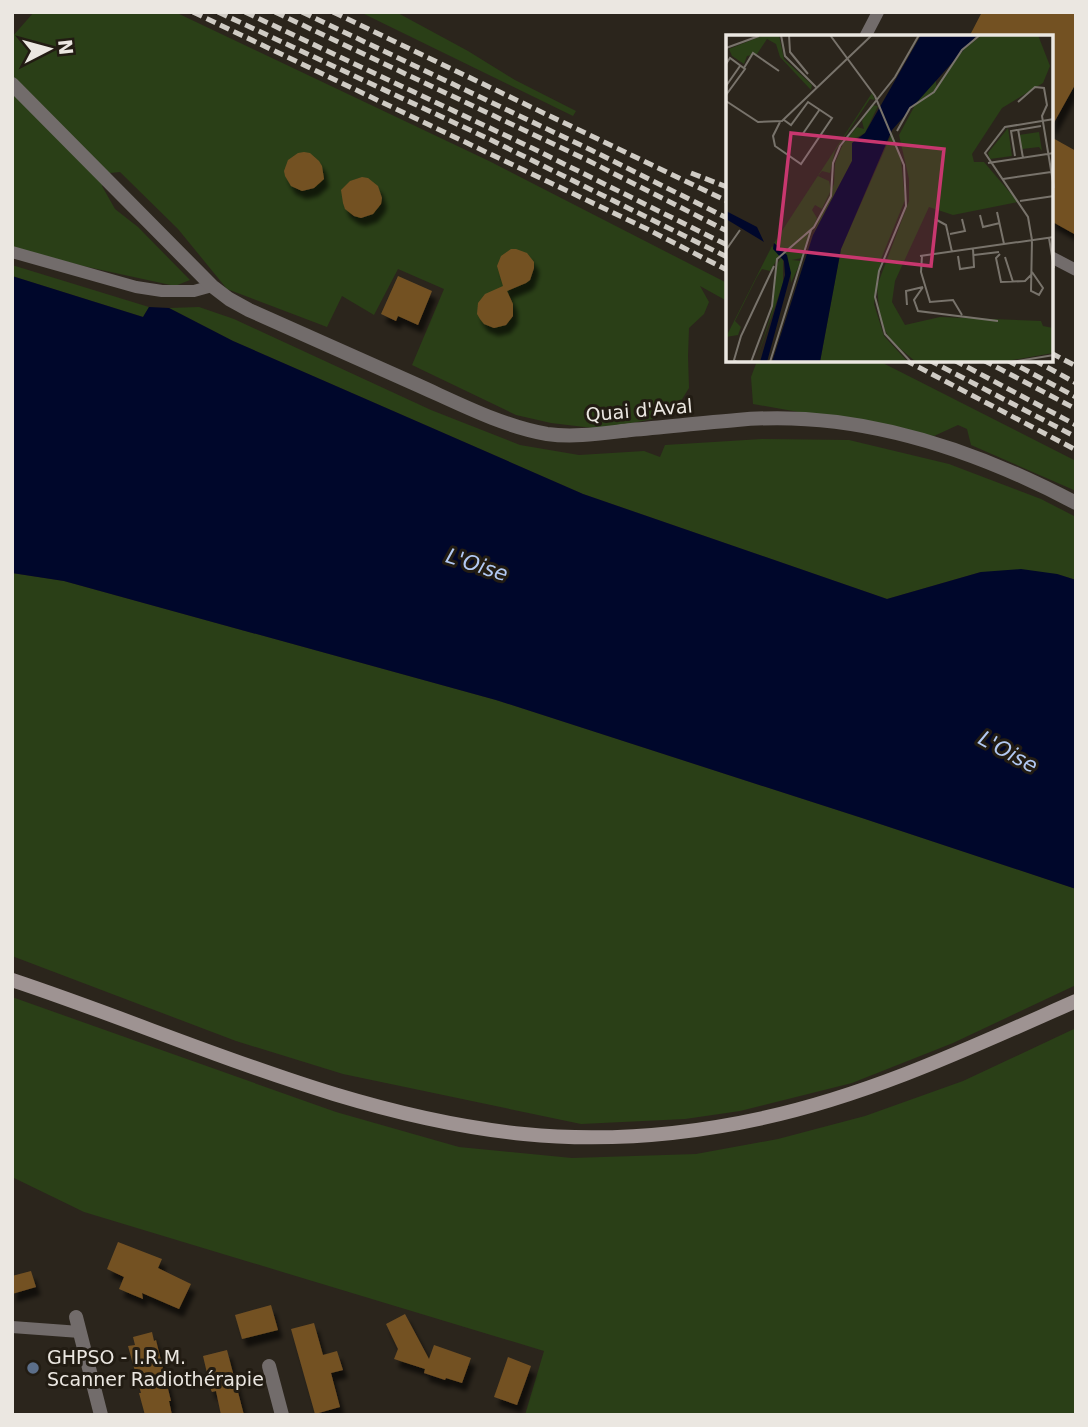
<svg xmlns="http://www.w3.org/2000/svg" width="1088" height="1427" font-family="'DejaVu Sans',sans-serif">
  <defs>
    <filter id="shadow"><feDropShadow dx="4.5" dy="8" stdDeviation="2" flood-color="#0009"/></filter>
  </defs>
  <rect width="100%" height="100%" fill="#2b251c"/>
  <g fill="#2a3f17">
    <polygon points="34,12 175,12 489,161 727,283 727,301 700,286 709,302 704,314 689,328 688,356 689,388 681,401 662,407 653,419 601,429 551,423 516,415 412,365 444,289 398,269 374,315 342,296 327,327 227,289 178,229 120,172 110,173 102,186 115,209 138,227 190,280 175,286 83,266 12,247 12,37"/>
    <polygon points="360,12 396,12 468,51 515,80 576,111 573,116"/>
    <polygon points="12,265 149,307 143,317 12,276"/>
    <polygon points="199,307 234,319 431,410 520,445 579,455 644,451 660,457 665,445 762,439 849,440 949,464 1041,499 1076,517 1076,580 1057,574 981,572 887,599 583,494 233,341 169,308"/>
    <polygon points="757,361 879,361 1076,461 1076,491 971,445 967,429 958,425 934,436 753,404 751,377"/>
    <polygon points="12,573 64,581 496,700 862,818 1076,889 1076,985 953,1043 852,1083 740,1111 685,1119 581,1124 343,1074 236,1041 12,956"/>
    <polygon points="12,997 336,1112 459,1147 572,1158 696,1154 778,1139 865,1116 963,1081 1076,1028 1076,1415 525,1415 544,1351 84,1212 12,1177"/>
  </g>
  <polygon fill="#00072b" points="12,276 143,317 149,307 169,308 233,341 583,494 887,599 981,572 1021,569 1057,574 1076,580 1076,889 862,818 496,700 64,581 12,573"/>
  <g fill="#735124" filter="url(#shadow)">
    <polygon points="982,12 1076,12 1076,83 1051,128 1051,37 969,37"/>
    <polygon points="1051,137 1076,151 1076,235 1051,221"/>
    <polygon points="304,152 310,153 319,161 322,166 324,179 314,188 302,191 291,186 285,176 284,171 288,160 298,153"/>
    <polygon points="362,177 368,178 378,186 382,198 381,204 373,214 361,218 354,216 345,209 343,203 341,190 350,181"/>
    <polygon points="511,249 516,249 527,253 534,262 534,268 530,280 526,283 507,291 513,304 513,316 506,325 494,328 484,324 480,319 477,314 478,303 485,294 503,286 497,266 501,256"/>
    <polygon points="398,276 432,291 418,325 398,316 396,321 381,314"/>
    <polygon points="118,1242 162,1259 158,1268 191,1284 179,1309 142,1293 143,1299 119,1289 124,1277 107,1269"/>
    <polygon points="31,1271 36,1287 12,1294 12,1276"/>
    <polygon points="271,1305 278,1330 242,1339 235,1315"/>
    <polygon points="405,1314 429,1359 434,1345 471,1358 462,1383 446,1378 445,1380 424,1373 425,1369 394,1359 398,1349 386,1324"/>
    <polygon points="314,1323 323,1355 337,1351 343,1370 331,1373 340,1407 315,1414 291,1329"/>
    <polygon points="152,1332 154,1341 156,1340 171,1401 169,1401 172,1415 145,1415 139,1393 141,1393 128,1346 135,1345 133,1337"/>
    <polygon points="227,1350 244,1415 221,1415 216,1391 212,1392 211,1390 203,1356"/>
    <polygon points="508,1357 531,1366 517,1405 494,1397"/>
  </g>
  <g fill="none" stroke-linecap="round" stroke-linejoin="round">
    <g stroke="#726c6b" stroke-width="12">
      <polyline points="865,37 878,12"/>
      <polyline points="12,252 136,287 162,291 194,291 212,286"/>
      <polyline points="1051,257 1076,270"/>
      <polyline points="12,1327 80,1332"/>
    </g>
    <g stroke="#726c6b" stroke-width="14">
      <path d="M12 84 212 286 229 299 249 310C304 335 359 359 413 383 456 402 501 426 547 434 575 438 604 433 631 430 666 427 701 423 737 420 856 409 972 448 1076 503"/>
      <polyline points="76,1317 101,1415"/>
      <polyline points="269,1366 282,1415"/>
    </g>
    <path stroke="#9e9392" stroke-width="14" d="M12 980C181 1036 345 1116 524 1134 603 1142 685 1135 763 1118 873 1094 974 1046 1076 1001"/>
    <g stroke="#cfcbc4" stroke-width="5" stroke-dasharray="10 5" stroke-linecap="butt">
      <polyline points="193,12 645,228 727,270"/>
      <polyline points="218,12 489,139 727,257"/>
      <polyline points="245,12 532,148 727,245"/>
      <polyline points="275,12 587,160 727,231"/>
      <polyline points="302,12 591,150 727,218"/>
      <polyline points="333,12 727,201"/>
      <polyline points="691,173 727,187"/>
      <polyline points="1051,353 1076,366"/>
      <polyline points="905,360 1076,450"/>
      <polyline points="929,360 1076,437"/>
      <polyline points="954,360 1076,425"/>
      <polyline points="983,360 1076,409"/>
      <polyline points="1007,360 1076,397"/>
      <polyline points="1034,360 1076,383"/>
    </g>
  </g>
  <circle fill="#5c6f8a" stroke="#221c13" stroke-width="2.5" cx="33" cy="1368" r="7"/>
  <g text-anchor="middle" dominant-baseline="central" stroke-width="6" stroke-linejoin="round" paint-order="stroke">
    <g font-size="19" fill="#ebe7e1" stroke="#221c13">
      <text transform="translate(639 410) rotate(-5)">Quai d'Aval</text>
    </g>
    <g font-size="19" fill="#ebe7e1" stroke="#221c13" text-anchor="start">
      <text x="47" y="1357">GHPSO - I.R.M.<tspan x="47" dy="22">Scanner Radiothérapie</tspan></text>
    </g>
    <g font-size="21" font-style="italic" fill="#b2c9f3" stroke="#221c13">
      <text transform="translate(477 565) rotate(18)">L'Oise</text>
      <text transform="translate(1008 752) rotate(29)">L'Oise</text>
    </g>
  </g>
  <g transform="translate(726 35)">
    <rect width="327" height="327" fill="#2b251c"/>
    <path d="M38 0H53L58 24 86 50 85 55 54 22 50 9 41 4 31 19 21 21 18 29 6 21 3 14ZM256 0H312L324 31 317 48 276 73 246 119 248 127H258L292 167 227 180 203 172 169 246 166 267 179 290 214 282 315 286 317 291 327 293V318L275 327H190L164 305 154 285 151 251 183 166V144L173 100 188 72 184 71 210 41V51L237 15ZM146 58 149 65 144 64 109 116 104 138 96 136 92 141 103 146 105 155 96 174 89 170 86 175 91 183 76 223 66 225 75 226 65 248V238L57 224V248L30 327 46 276 51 229 59 217 48 208ZM146 70 152 71 139 98 128 104 126 126 87 200 108 149 109 128 117 109 131 92 138 94 136 86ZM282 93 286 121 264 124 262 118ZM313 97 316 116 313 112 296 114 293 100ZM166 98 175 124 179 165 155 224 148 269 158 301 182 327H94L115 214ZM46 211 54 220 44 236 36 234 31 242 9 286 15 292 12 300 0 302Z" fill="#2a3f17"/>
    <path d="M195 0H251L166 95 115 214 94 327H46L87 200 126 126V108L139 98ZM0 176 31 192 38 207 0 184ZM48 208 61 220 65 238 41 327H34L59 240 58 226 47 214Z" fill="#00072b"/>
    <path fill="none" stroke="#78736b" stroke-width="2" d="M55 0 59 21 90 52M63 0 64 17 82 39M104 0 149 61 178 130 180 171 153 236 149 262 159 299 185 327M0 13 33 1M0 29 4 23 19 34 0 60M18 33 27 18 53 36M0 51 14 31M0 66 32 87 56 86 146 0M292 67 309 52 318 53 321 70 316 81 328 153M54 87 47 101 49 111 75 129 106 83 82 67 65 90 58 85M292 94 297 123M171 96 184 73 208 57 236 15 254 0M76 100 94 74M289 121 285 96 315 91M262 128 328 118M277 144 325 137M294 166 328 161M271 177 278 209M254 180 257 192 274 188M209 184 220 190 226 217M224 199 239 196 236 184M323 203 328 233M0 215 14 195M274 219 270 223 275 247 299 246 305 240M248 220 273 217M194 221 328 202M196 221 195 237 204 267 227 265 236 280M232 221 234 234 248 232 247 214M279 222 287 247M306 237 317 253 313 260 305 256 306 205 302 182 259 118 279 92 328 84M197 252 188 265 192 276 272 286M181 270 180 256 197 252M11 327 8 325 15 301 48 231M25 327 46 271 51 224 88 192 105 161 107 128 114 111 169 42 193 0M44 327 85 195M286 327 328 320"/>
    <path fill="#c8376f" fill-opacity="0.15" stroke="#c8376f" stroke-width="3.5" d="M65 98 218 114 205 231 52 214Z"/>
    <rect width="327" height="327" fill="none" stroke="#ebe7e1" stroke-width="3.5"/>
  </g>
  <rect width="1088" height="1427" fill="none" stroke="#ebe7e1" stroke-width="28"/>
  <g transform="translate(49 49) rotate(84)" stroke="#221c13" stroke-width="5" paint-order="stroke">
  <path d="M0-5L12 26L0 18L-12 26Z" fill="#ebe7e1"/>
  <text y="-10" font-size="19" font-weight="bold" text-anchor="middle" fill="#ebe7e1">N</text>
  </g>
</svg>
